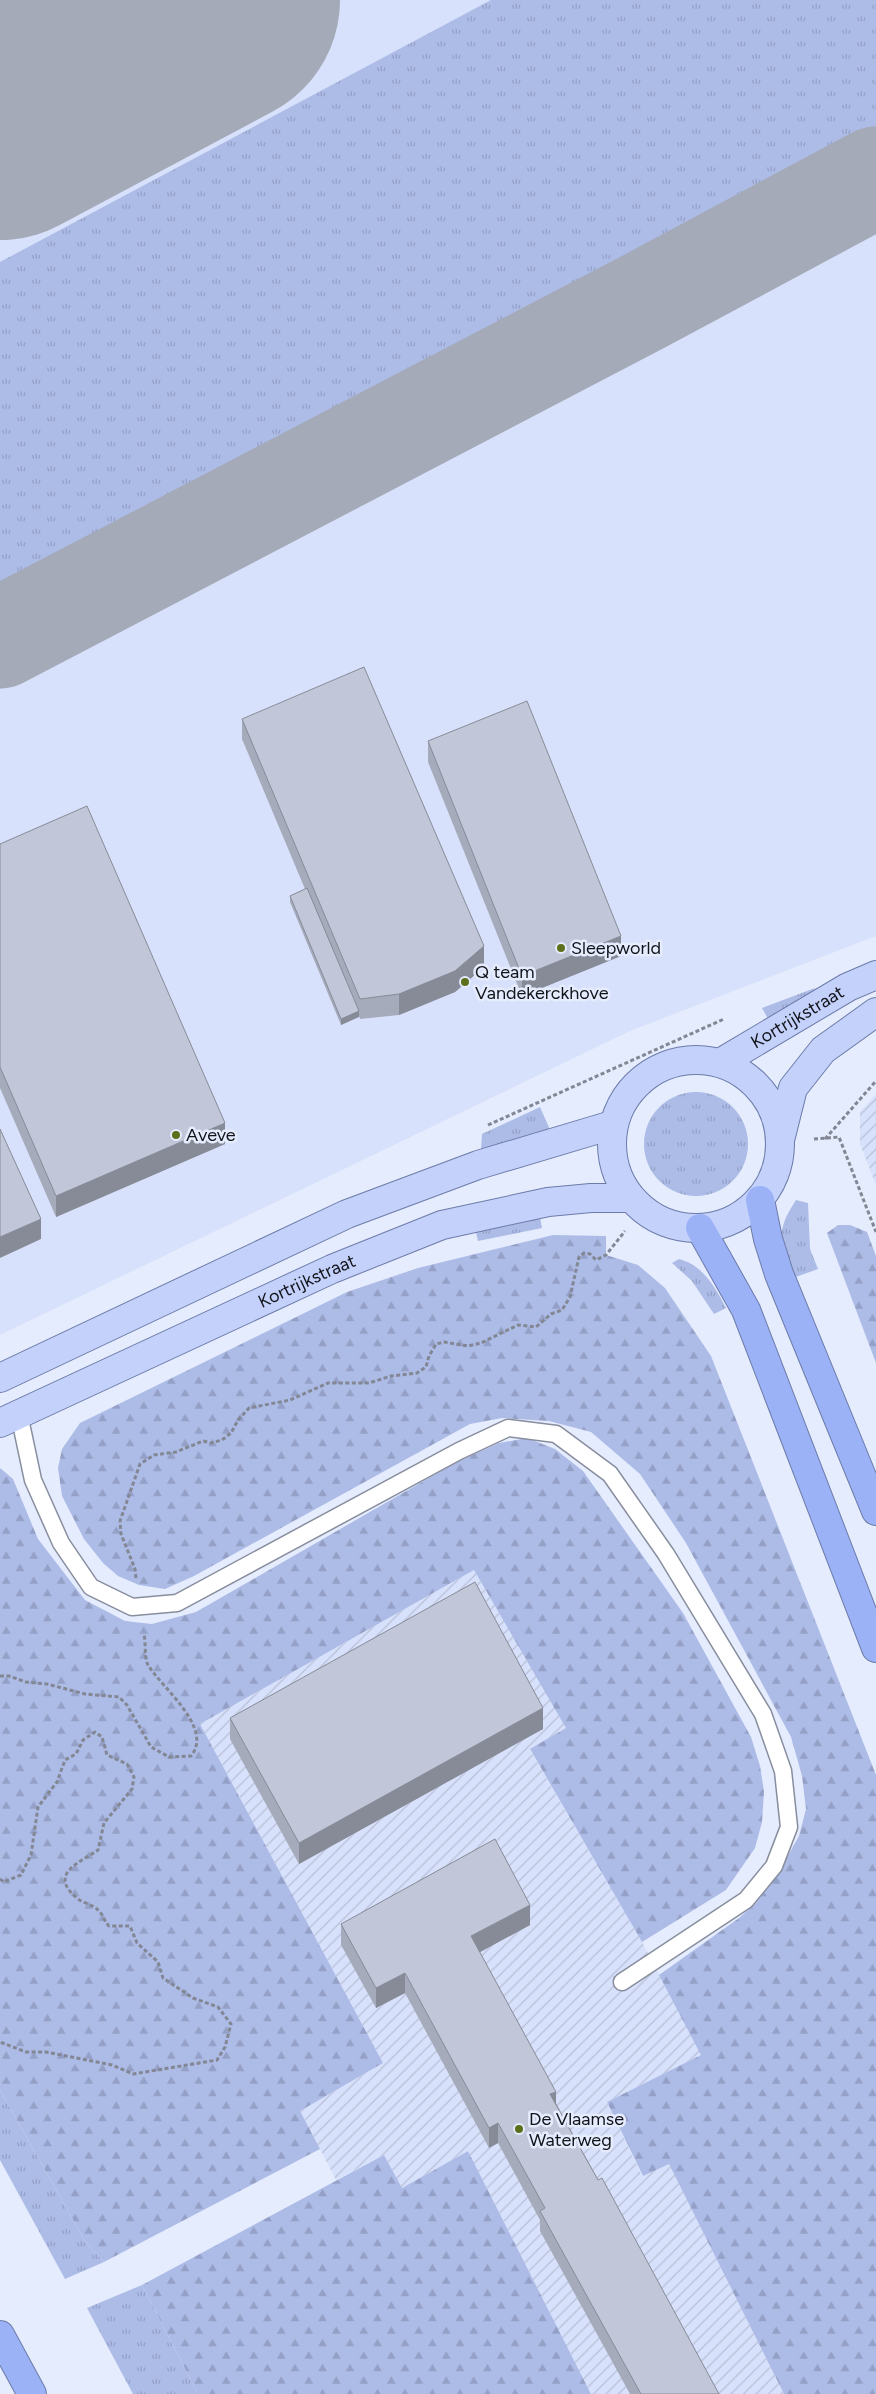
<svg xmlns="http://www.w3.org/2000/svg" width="876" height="2394" font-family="Figtree,sans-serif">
  <defs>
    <pattern id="industrial-furrows" width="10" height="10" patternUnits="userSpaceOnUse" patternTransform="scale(1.25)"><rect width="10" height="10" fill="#d8e1fb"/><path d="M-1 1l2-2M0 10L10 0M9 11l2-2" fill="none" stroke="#b8c0d7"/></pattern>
    <pattern id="grass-tufts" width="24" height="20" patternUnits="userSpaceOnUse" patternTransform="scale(1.25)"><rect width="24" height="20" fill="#adbbe7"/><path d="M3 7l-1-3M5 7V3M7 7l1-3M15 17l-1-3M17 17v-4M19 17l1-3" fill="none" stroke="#94a0c6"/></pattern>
    <pattern id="forest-firs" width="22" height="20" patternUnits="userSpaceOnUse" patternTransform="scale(1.25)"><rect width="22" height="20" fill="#adbbe7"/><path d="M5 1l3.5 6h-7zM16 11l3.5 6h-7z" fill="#94a0c6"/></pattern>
  </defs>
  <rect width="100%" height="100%" fill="#e5ecfe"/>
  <polygon fill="#d8e1fb" points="0,0 876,0 876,936 630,1031 0,1335"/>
  <g fill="url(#industrial-furrows)">
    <polygon points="876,1094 876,1185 860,1144 860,1112"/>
    <polygon points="474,1570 567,1728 530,1750 642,1942 702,2055 607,2102 642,2176 669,2163 784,2394 591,2394 468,2151 402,2188 384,2155 336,2180 300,2111 383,2063 200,1724"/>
  </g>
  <g fill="url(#grass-tufts)">
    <polygon points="491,0 876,0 876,137 0,604 0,262"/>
    <polygon points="815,988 804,1006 772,1026 762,1008"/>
    <circle cx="696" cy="1144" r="52"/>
    <polygon points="540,1107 551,1132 481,1150 482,1134"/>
    <path d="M796 1200 808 1203 810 1249 818 1269 793 1278C779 1243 775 1232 796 1200Z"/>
    <polygon points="540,1217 542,1228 478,1241 475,1228"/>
    <path d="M679 1259C703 1265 715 1287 726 1308L714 1314 692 1281 672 1263Z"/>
    <polygon points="0,2090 85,2241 104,2262 65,2279 0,2160"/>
    <polygon points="142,2285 198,2394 133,2394 87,2308"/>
  </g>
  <g fill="url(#forest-firs)">
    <polygon points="838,1225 850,1225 867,1232 876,1256 876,1363 827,1233"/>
    <polygon points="553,1235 606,1236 606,1255 638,1265 665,1288 711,1356 876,1775 876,2394 784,2394 669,2164 643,2176 607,2102 701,2055 659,1975 739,1918 756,1903 774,1880 799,1836 806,1809 802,1776 791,1737 686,1543 640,1474 591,1432 549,1421 502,1418 470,1424 194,1576 165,1589 139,1585 118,1576 103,1563 84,1539 62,1496 58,1468 62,1449 80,1423 347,1292 418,1268"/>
    <polygon points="527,1438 555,1449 583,1471 683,1613 751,1737 760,1766 764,1791 762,1822 755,1848 726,1890 642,1942 530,1749 566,1728 474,1570 200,1724 383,2063 300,2111 320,2149 104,2262 85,2241 0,2090 0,1468 13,1479 38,1539 85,1600 125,1621 152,1624 196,1612 455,1463 499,1443"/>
    <polygon points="468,2151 591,2394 198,2394 142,2285 384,2155 402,2188"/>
  </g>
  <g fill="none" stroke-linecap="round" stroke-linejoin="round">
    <polyline stroke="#a4aab8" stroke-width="101" points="0,638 643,302 876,177"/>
    <polyline stroke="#a4aab8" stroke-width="252" points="0,114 214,0"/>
    <defs>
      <polyline id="service" points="19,1414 33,1480 61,1543 91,1587 132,1607 177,1603 459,1451 508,1428 556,1434 610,1474 666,1554 763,1714 783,1771 789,1827 774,1866 746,1900 622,1982"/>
      <g id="primary">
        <circle cx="696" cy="1144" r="84"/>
        <path id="s1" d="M720 1063 848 987 876 975"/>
        <polyline points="781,1136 793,1088 823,1050 876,1012"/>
        <polyline points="0,1378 347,1214 478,1165 612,1125"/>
        <path id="s2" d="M0 1423 332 1269 442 1225 548 1202 591 1198H630"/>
      </g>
      <g id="motorway">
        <polyline points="760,1200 768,1239 779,1274 876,1511"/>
        <polyline points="700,1228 746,1310 876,1648"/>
        <polyline points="0,2335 32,2394"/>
      </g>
    </defs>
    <use href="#service" stroke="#888e9e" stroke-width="19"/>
    <use href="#primary" stroke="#6c7ba9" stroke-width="30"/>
    <use href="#motorway" stroke="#6c7ba9" stroke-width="30"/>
    <g stroke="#828793" stroke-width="3" stroke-dasharray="4 2.5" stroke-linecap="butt">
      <polyline points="488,1125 724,1019"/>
      <polyline points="814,1139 839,1137 876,1232"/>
      <polyline points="825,1139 876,1081"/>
      <polyline points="136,1578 135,1569 121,1534 120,1521 140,1464 154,1455 176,1452 203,1441 211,1443 222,1440 231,1433 238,1420 249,1408 290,1400 328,1383 369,1383 391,1376 417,1373 426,1367 429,1356 436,1344 444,1342 468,1346 481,1343 518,1325 536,1327 551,1314 562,1310 570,1297 579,1257 584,1253 590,1254 596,1260 606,1255 625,1231"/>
      <path d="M0 1676H9L26 1682 47 1684 85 1694 119 1697 127 1705 151 1747 169 1757 191 1756C214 1728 162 1688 148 1665 144 1657 146 1643 144 1634"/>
      <path d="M0 1879 4 1882 21 1875 31 1855 38 1807 57 1782 65 1760 76 1754 83 1740 95 1732 102 1737 107 1755 127 1764 134 1777 132 1789 104 1823 98 1850C79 1863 47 1874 78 1899 83 1903 94 1905 98 1910 103 1914 104 1921 109 1926H130L137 1943 158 1962 163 1978 193 1998 218 2007 231 2024 225 2047 217 2060 133 2074 112 2065 46 2052H26L0 2042"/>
    </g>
    <use href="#service" stroke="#fff" stroke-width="16"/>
    <use href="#primary" stroke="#c4d1fa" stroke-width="28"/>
    <use href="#motorway" stroke="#9cb2f6" stroke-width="28"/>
  </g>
  <g fill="#a6abbb">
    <polygon points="242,719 484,967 455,992 399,1015 360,1019 359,1016 341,1025 290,902 290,896 305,889 242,739"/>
    <polygon points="428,741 621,956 522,996 428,762"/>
    <polygon points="0,844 225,1144 56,1217 0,1088"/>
    <polygon points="230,1718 543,1729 299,1864 230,1739"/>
    <polygon points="341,1924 530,1925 480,1952 556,2103 598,2180 719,2394 630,2394 540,2231 540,2220 498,2143 489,2148 405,1993 376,2008 341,1945"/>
  </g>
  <g fill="#878b98">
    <polygon points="621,936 621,956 522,996 522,976"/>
    <polygon points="484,946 484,967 455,992 399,1015 399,994"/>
    <polygon points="359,1011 359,1017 341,1025 341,1019"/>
    <polygon points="225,1123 225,1144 56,1217 56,1196"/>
    <polygon points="41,1219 41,1239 0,1258 0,1237"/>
    <polygon points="543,1708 543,1729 299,1864 299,1843"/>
    <polygon points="530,1905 530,1925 471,1957 471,1936"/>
    <polygon points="405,1973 405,1993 376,2008 376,1988"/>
    <polygon points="556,2092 556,2112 550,2094"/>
    <polygon points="498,2123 498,2143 489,2148 489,2128"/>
  </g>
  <g fill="#c1c7d9" stroke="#878b98">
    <polygon points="364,667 484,946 455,971 399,994 360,999 242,719"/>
    <polygon points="527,701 621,936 522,976 428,741"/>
    <polygon points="87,806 225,1123 56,1196 0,1067 0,844"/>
    <polygon points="307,888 359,1011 341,1019 290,896"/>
    <polygon points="0,1129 41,1219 0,1237"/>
    <polygon points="475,1582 543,1708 299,1843 230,1718"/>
    <polygon points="495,1839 530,1905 471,1936 556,2092 550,2094 598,2180 602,2178 719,2394 641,2394 540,2211 545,2208 498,2123 489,2128 405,1973 376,1988 341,1924"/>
  </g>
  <g fill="#5e6f1b" stroke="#e5ecfe" stroke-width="2">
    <circle cx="561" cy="948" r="5"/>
    <circle cx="465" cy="982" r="5"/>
    <circle cx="176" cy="1135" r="5"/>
    <circle cx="519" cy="2129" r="5"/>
  </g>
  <g text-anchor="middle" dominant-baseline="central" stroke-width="5" stroke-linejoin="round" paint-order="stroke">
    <g font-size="18" fill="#12141a" stroke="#e5ecfe" text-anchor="start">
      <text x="571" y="948">Sleepworld</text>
      <text x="475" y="972">Q team<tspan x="475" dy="21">Vandekerckhove</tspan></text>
      <text x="186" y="1135">Aveve</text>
      <text x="529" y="2119">De Vlaamse<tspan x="529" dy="21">Waterweg</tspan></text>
    </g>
    <g font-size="18" fill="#12141a" stroke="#e5ecfe">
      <text stroke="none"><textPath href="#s1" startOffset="90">Kortrijkstraat</textPath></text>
      <text stroke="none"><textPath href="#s2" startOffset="338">Kortrijkstraat</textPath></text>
    </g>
  </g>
</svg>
